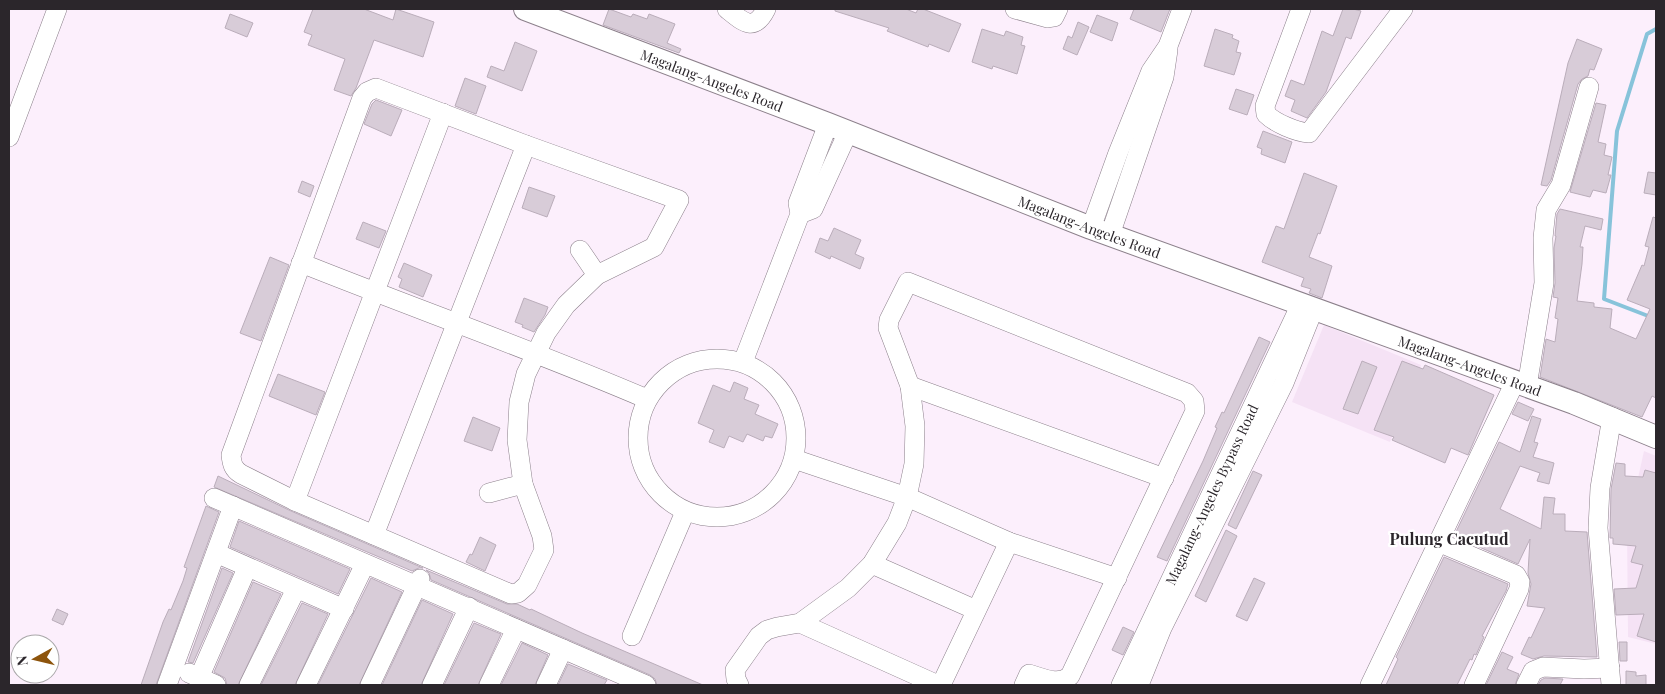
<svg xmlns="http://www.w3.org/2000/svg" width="1665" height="694" font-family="'Playfair Display',serif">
  <rect width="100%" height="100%" fill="#fceffc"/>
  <g fill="#f5e2f5">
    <polygon points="1324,325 1421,365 1390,442 1292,402"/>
    <polygon points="1644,451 1656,456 1656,644 1628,637 1627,528"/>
  </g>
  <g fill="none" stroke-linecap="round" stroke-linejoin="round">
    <polyline stroke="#87c3da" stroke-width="4" points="1656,29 1647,34 1617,131 1604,299 1656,319"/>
  </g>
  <g fill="#d8ccd8" stroke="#baadba">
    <polygon points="313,9 364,9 393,20 396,9 434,22 423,57 374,40 356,88 351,96 334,90 345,59 308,45 312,35 304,32"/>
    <polygon points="609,9 631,17 633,14 647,19 649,14 675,24 667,43 681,49 679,53 603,25"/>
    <polygon points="835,9 906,9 916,13 918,9 923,9 961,24 949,52 929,44 928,47 887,31 889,28 835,11"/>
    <polygon points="1134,9 1170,9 1161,32 1130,19"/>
    <polygon points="1343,9 1353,9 1361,11 1351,39 1346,37 1326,92 1307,118 1291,111 1295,100 1285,96 1291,80 1304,85 1322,31 1333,36"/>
    <polygon points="230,14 253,23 247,37 225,28"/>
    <polygon points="1097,15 1118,23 1112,41 1090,32"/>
    <polygon points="1078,22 1089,27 1077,55 1063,49 1068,36 1072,38"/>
    <polygon points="982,29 1004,36 1006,31 1023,37 1021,45 1025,46 1017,74 993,66 992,69 972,62"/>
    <polygon points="1215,29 1233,35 1232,38 1239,41 1236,52 1241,53 1234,75 1204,66"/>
    <polygon points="1577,39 1602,49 1594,70 1590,69 1588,76 1582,79 1578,84 1551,180 1547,186 1541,185 1568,63"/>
    <polygon points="515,42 537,51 522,91 487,77 491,66 504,71"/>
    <polygon points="465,78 486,86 476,114 455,106"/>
    <polygon points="1236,89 1254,95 1247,115 1229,109"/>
    <polygon points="376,100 402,110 391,136 364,124 372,104"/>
    <polygon points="1596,103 1606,105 1598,142 1606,144 1604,155 1612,157 1608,175 1611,175 1606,193 1593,190 1590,197 1570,192"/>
    <polygon points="1263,131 1292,142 1285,163 1261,154 1262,149 1257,147"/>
    <polygon points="1648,172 1656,173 1656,195 1644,193"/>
    <polygon points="1304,173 1337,186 1320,234 1318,233 1309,257 1332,266 1322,298 1309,293 1311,289 1301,286 1304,278 1262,262 1276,226 1284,229"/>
    <polygon points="302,181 314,186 310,197 298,192"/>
    <polygon points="529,187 555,196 547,217 522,208"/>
    <polygon points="1560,209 1603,219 1601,230 1585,226 1580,247 1583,247 1582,264 1577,301 1594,303 1594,307 1612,309 1610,328 1636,339 1650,309 1627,300 1642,265 1644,266 1649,247 1645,246 1653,217 1656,218 1656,398 1652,396 1642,417 1540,377 1546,339 1555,342 1558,319 1555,318 1558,298 1553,297 1555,283 1554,248 1556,236 1555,236 1557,214"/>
    <polygon points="363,222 386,231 379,248 356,239"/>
    <polygon points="834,228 861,240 855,254 864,258 860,269 831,256 830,259 815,252 820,238 828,241"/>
    <polygon points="270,257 289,265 261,341 240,333"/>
    <polygon points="404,263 432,275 423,297 399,287 402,279 398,277"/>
    <polygon points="524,298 548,307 545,315 534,332 522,327 523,325 515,322"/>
    <polygon points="1259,337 1270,342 1167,561 1157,557 1203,461 1217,428 1215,427 1222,412 1224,413"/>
    <polygon points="1362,361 1377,367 1358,414 1343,409"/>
    <polygon points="1402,361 1423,369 1425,365 1494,395 1468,455 1451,448 1445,463 1392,440 1394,437 1374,430"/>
    <polygon points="278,374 325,392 316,415 269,396"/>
    <polygon points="734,382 748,388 744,399 759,405 755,414 778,424 772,438 765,436 763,441 747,434 743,442 729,436 724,448 709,442 714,430 698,423 713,385 730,392"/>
    <polygon points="1518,402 1534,409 1528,421 1512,414"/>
    <polygon points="1532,416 1541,419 1534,442 1538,443 1533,457 1554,463 1549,484 1537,481 1540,473 1520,466 1500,509 1541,529 1544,497 1555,498 1553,514 1565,514 1565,531 1587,532 1597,657 1544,656 1533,659 1521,654 1529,637 1531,638 1545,608 1527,606 1531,584 1528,573 1530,539 1518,564 1454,536 1499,442 1520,452"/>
    <polygon points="473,417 500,428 492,451 464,441"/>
    <polygon points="1616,463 1625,464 1625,476 1643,477 1645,470 1656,473 1656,642 1637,636 1644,614 1616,615 1614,589 1636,588 1643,565 1631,562 1636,546 1613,544 1613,538 1610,538 1611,489"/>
    <polygon points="1253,471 1262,475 1236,529 1228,525"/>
    <polygon points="218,476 291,511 423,568 419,568 412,571 214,487"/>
    <polygon points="206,506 219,512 156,685 141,685 163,622 169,609 171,610 183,581 187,568 184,567"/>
    <polygon points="239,521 350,569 338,594 230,547"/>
    <polygon points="1226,530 1237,536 1206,602 1195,596"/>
    <polygon points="480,537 496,545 485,571 466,562 470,554 472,555"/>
    <polygon points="1444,557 1508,584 1506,591 1482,636 1484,637 1476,655 1474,654 1472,660 1470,659 1457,685 1386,685 1398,659 1396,657"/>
    <polygon points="222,568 233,573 193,663 188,662"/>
    <polygon points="426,570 507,604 517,604 530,610 531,609 582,633 703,685 657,685 655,679 650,675 431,580 429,573"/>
    <polygon points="371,578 402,592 359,685 318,685"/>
    <polygon points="1254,578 1265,583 1247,621 1236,616"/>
    <polygon points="253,582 281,594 238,685 227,685 225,678 214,672"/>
    <polygon points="422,600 453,614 421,685 382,685"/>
    <polygon points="302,603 328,614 295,685 261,685"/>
    <polygon points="57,609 68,614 63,625 52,620"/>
    <polygon points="474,623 501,634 478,685 444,685"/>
    <polygon points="1123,627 1134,632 1123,655 1112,650"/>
    <polygon points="1619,642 1627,642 1627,661 1620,661"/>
    <polygon points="522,643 548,655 535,685 501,685"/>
    <polygon points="1502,652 1513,657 1507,669 1519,674 1515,685 1486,685"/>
    <polygon points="568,664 607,680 604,685 558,685"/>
    <polygon points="1626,671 1636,672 1636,676 1646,675 1646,685 1626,685"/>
    <polygon points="1545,678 1563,679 1560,685 1538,685 1541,680"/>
  </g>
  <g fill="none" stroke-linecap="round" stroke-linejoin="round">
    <defs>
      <g id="minor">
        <path d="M727 9C743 22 754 33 766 9"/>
        <polyline points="1015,9 1048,18 1054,17 1058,9"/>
        <path d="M1301 9 1265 106 1266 114C1275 123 1296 132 1309 133L1403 9"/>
        <path d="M376 88 526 145 679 200 654 247 597 275 566 305 546 333 526 374 519 402 517 440 523 484 542 536 544 550 527 585 518 593 511 594 295 501 241 474C233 469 232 464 231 455L362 98 367 92Z"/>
        <polyline points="9,137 57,9"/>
        <polyline points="800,214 813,209 848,132"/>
        <polyline points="1091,228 1118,153 1151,71 1168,46 1182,9"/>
        <polyline points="1110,235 1164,77 1168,50"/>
        <polyline points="580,250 597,275"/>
        <path d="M301 263C416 309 533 350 647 399"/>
        <circle cx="717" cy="438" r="79"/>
        <polyline points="743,362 800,214 798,203 828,124"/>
        <polyline points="910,386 1164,478"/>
        <polyline points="1527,386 1544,283 1543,238 1546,210 1561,185 1589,87"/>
        <polyline points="794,459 907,497 1009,542 1117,578"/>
        <polyline points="489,493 523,484"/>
        <polyline points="214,498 646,685"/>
        <polyline points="295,501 443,113"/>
        <polyline points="374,535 526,145"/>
        <polyline points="1438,542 1516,575 1520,582 1519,589 1474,685"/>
        <polyline points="216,553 344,609"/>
        <polyline points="872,564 976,610"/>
        <polyline points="800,623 938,685"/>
        <polyline points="632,636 685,512"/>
        <polyline points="189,673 216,685"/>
        <polyline points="199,678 247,568"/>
        <polyline points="167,685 233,506"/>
        <polyline points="249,685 296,589"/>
        <polyline points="306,685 365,564"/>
        <polyline points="370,685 420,579"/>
        <polyline points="432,685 469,607"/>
        <polyline points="489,685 516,629"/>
        <polyline points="546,685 563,649"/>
        <path d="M739 685 736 679 735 670 759 636 767 630 777 627 800 623 848 588 872 564 897 523 907 497 914 464 915 426 910 386 888 328 889 320 908 282 1187 393 1194 401 1195 411 1070 676C1058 686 1043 678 1029 674L1024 685"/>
        <polyline points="941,685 1009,542"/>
        <path id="s1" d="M1121 685 1301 304"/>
        <polyline points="1139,685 1162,628 1284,383 1314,308"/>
        <polyline points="1370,685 1515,382"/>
        <polyline points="1526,685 1533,671 1543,667 1584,669 1610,668"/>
        <polyline points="1611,685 1598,528 1600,488 1612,417"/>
      </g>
      <g id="major">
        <path id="s2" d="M525 9 828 124 1091 228 1574 403 1656 437"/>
      </g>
    </defs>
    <use href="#minor" stroke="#8c808b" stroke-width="20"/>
    <use href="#major" stroke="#8c808b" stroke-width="24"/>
    <use href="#minor" stroke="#fff" stroke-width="19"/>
    <use href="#major" stroke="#fff" stroke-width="22"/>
  </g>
  <g text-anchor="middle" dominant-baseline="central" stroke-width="4.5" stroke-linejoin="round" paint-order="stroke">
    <g font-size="14" fill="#2b262b" stroke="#fff">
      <text stroke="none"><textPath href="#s2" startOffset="200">Magalang-Angeles Road</textPath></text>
      <text stroke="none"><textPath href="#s2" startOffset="605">Magalang-Angeles Road</textPath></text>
      <text stroke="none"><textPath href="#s2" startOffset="1010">Magalang-Angeles Road</textPath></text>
      <text stroke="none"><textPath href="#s1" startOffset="211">Magalang-Angeles Bypass Road</textPath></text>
    </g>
    <g font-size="16" font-weight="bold" fill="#2b262b" stroke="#fff">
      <text x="1449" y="538">Pulung Cacutud</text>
    </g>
  </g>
  <rect width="1665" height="694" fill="none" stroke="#2b262b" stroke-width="20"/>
  <g transform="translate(35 659) rotate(262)"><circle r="24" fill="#ffffff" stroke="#aaa8aa"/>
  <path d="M0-4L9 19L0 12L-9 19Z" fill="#8d540c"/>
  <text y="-8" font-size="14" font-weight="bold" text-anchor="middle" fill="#2b262b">N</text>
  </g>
</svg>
